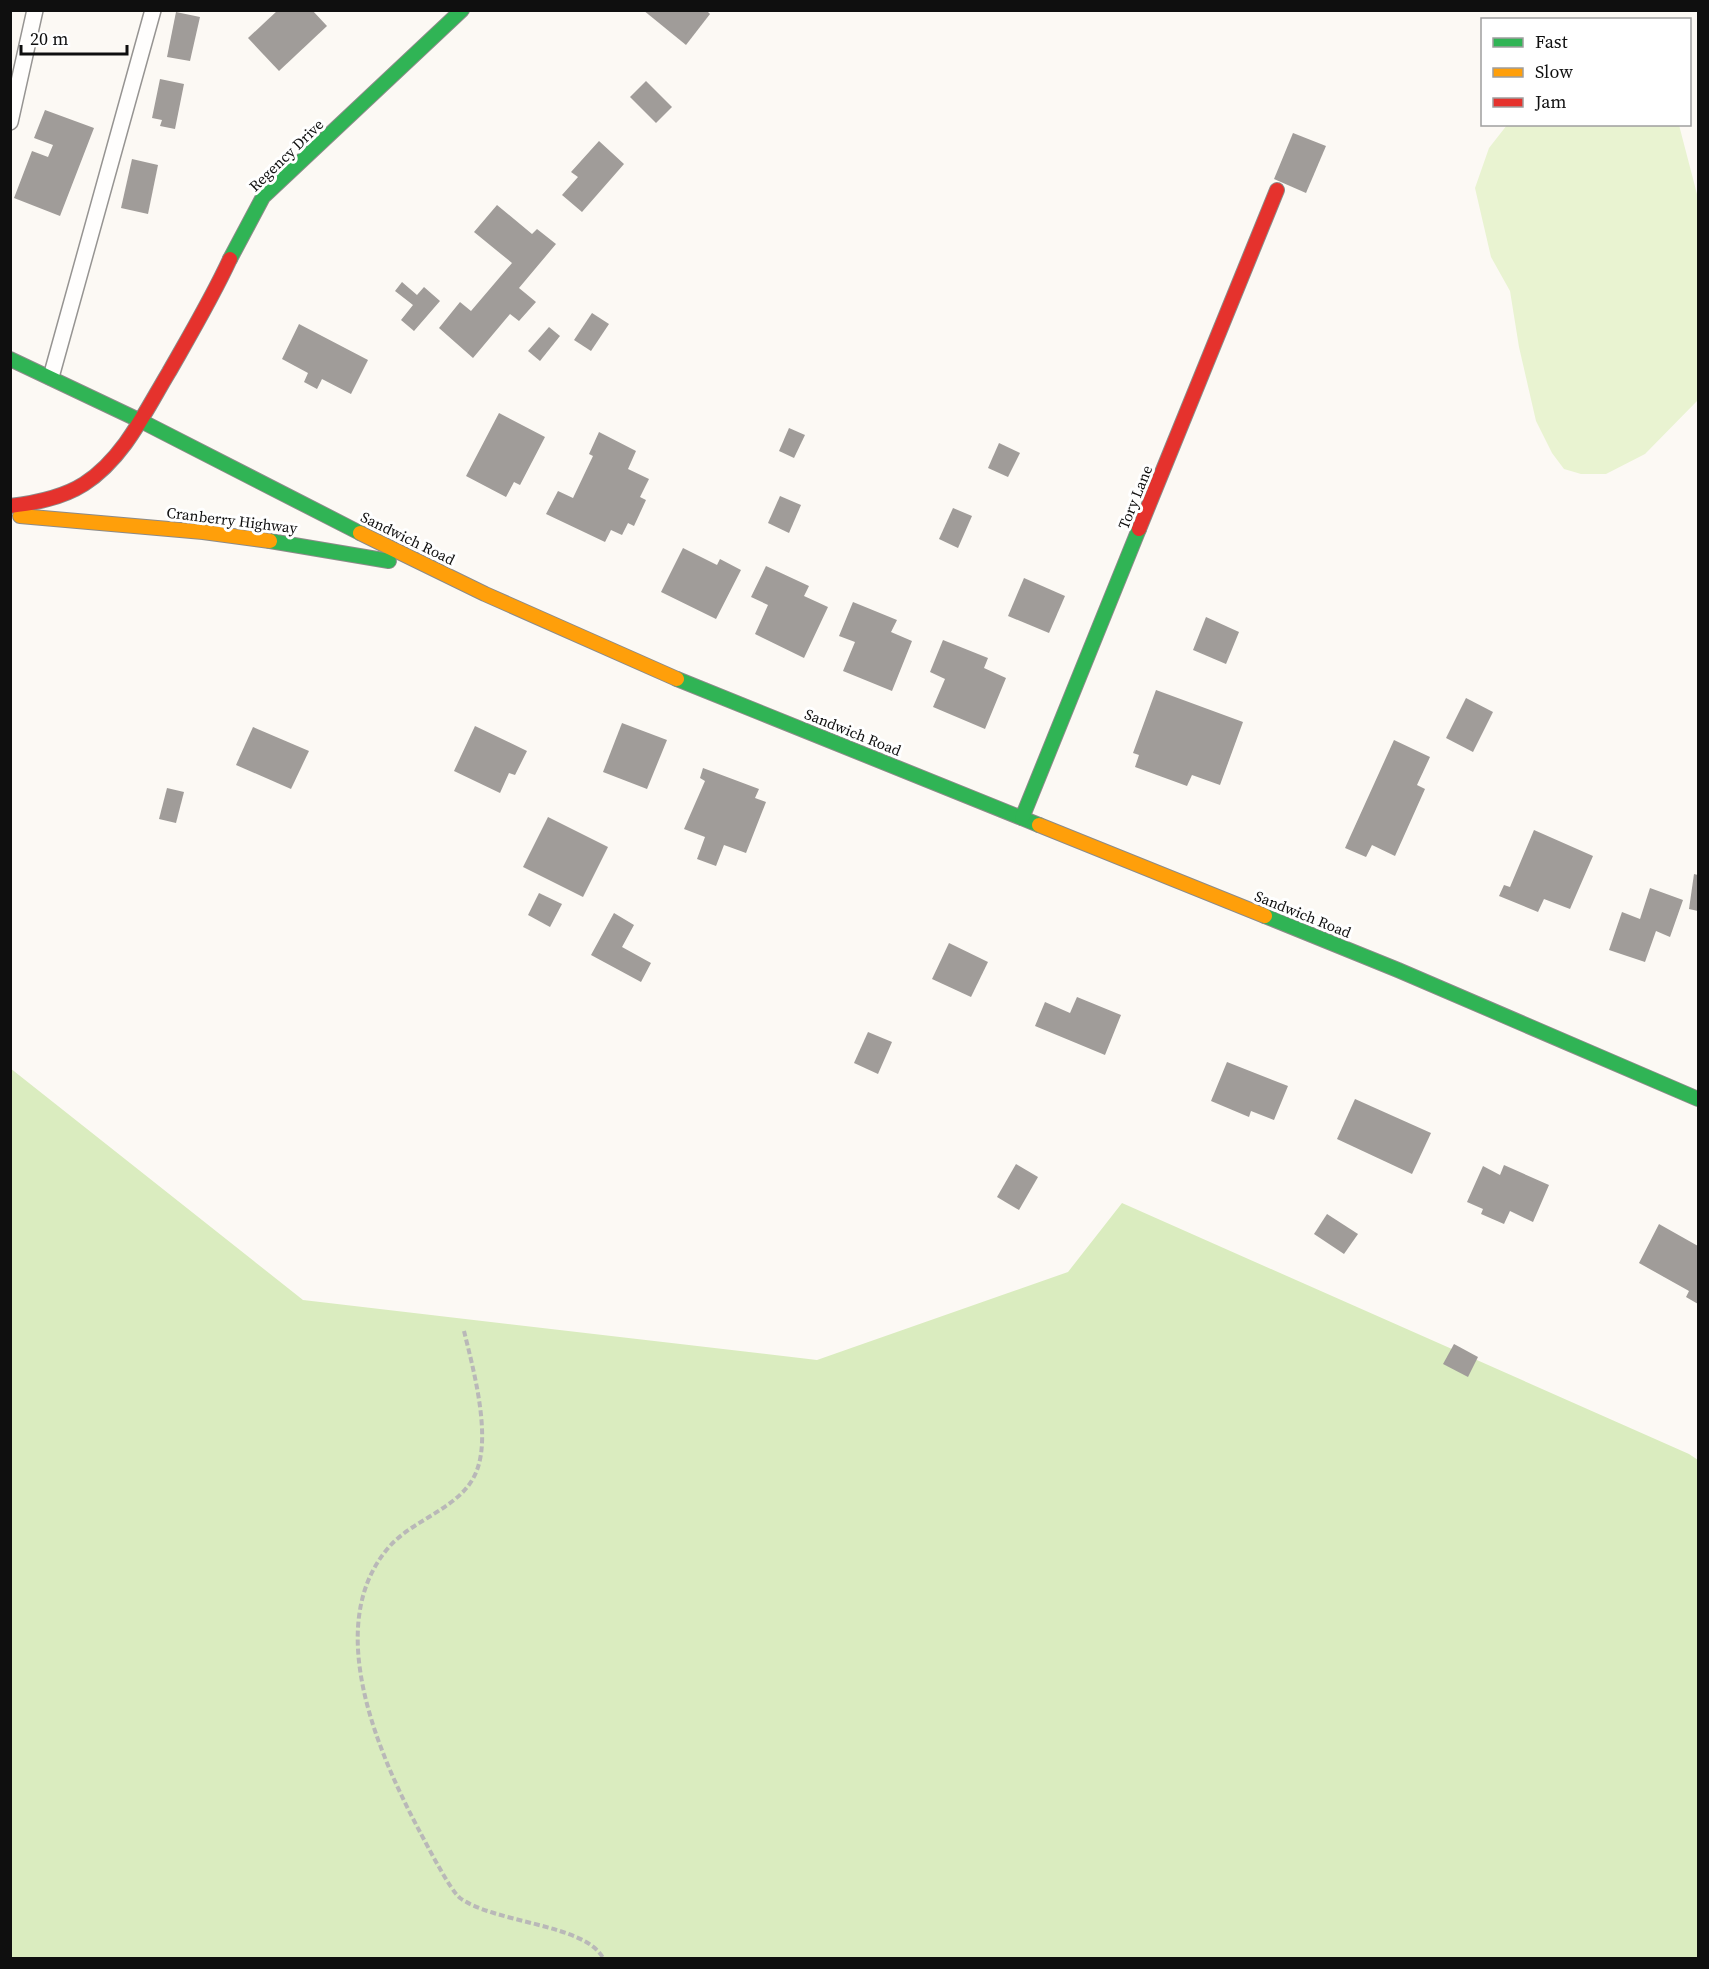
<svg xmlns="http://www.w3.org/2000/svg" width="1709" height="1969" font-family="'Source Serif 4',serif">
  <rect width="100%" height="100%" fill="#fcf9f4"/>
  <polygon fill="#e9f3d1" points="1507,125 1679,125 1698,198 1698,400 1645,454 1606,474 1581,474 1564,469 1552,453 1536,421 1519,347 1510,291 1491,257 1475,188 1489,148"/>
  <polygon fill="#daecbf" points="10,1068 303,1300 817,1360 1068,1272 1122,1203 1689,1454 1698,1460 1698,1958 11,1958"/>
  <g fill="#a09c99">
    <polygon points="278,10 312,10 327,26 279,71 248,38"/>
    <polygon points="643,10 706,10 710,14 686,45"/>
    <polygon points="176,12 200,17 190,61 167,57"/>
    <polygon points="160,79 184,84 175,129 160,126 162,120 152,118"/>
    <polygon points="646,81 672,107 656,123 630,97"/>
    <polygon points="45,110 94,128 60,216 14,198 32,151 48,157 53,145 34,138"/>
    <polygon points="1293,133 1326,146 1306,193 1274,179"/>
    <polygon points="599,141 624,164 582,212 562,195 578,177 571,172"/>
    <polygon points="132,159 158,165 148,214 121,208"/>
    <polygon points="497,205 532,234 537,229 556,244 519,288 536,302 519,321 510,314 473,358 439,328 460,302 471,311 512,263 474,232"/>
    <polygon points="402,282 417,295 424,287 440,301 414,331 401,320 413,305 395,291"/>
    <polygon points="592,313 609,324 591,351 574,340"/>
    <polygon points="299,324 368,360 351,394 322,379 317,389 304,382 308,373 282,359"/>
    <polygon points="549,327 560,336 540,361 528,351"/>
    <polygon points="499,413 545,437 520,485 514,482 506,497 466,476"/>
    <polygon points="789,428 805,435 794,458 779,451"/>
    <polygon points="599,432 636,451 628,469 649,479 640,497 646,500 634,526 628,523 622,535 611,530 605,542 546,514 558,491 573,498 593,456 589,454"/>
    <polygon points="999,443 1020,453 1008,477 988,468"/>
    <polygon points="780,496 801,505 789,533 768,523"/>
    <polygon points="953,508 972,516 958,548 939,539"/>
    <polygon points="683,548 717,565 720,559 741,570 716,619 661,592"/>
    <polygon points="766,566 809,586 804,596 828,607 804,658 755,634 768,605 751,597"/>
    <polygon points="1024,578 1065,596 1049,633 1008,616"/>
    <polygon points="853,602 897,620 891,632 912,641 892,691 843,671 855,642 839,636"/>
    <polygon points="1206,617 1239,632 1226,664 1193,650"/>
    <polygon points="943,640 988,658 984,668 1006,678 985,729 933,707 945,679 930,672"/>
    <polygon points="1156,690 1243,722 1220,785 1192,775 1187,786 1135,767 1139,755 1133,753"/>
    <polygon points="1466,698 1493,712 1473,752 1446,738"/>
    <polygon points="622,723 667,740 647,789 603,772"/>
    <polygon points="475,726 527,751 515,775 509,773 500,793 454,771"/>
    <polygon points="253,727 309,751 291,789 236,765"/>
    <polygon points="1394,740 1430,757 1417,785 1425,789 1395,856 1372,845 1366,857 1345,848"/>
    <polygon points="703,768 759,789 755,798 766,802 746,853 724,845 716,866 697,859 705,837 684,829 705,781 700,778"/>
    <polygon points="167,788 184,792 176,823 159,819"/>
    <polygon points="548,817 608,847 583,897 523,867"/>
    <polygon points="1534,830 1593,856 1570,909 1544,899 1538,912 1499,896 1504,885 1510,887"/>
    <polygon points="1694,874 1698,875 1698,911 1689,909"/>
    <polygon points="1650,888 1683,900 1670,937 1656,931 1645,962 1609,950 1622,912 1640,919"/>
    <polygon points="539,893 562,904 550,927 528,915"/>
    <polygon points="614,913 634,925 622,947 651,963 641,982 591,955"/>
    <polygon points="949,943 988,962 971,997 932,979"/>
    <polygon points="1077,997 1121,1015 1105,1055 1035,1026 1045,1002 1070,1013"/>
    <polygon points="868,1032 892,1042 878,1074 854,1063"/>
    <polygon points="1227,1062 1288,1086 1274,1120 1251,1111 1249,1117 1211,1101"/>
    <polygon points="1355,1099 1431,1133 1412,1174 1337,1139"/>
    <polygon points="1016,1164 1038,1177 1019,1210 997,1197"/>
    <polygon points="1504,1165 1549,1185 1533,1222 1510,1211 1504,1224 1481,1214 1483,1209 1467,1202 1483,1166 1500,1175"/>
    <polygon points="1327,1214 1358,1234 1344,1254 1314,1234"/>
    <polygon points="1659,1224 1698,1246 1698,1304 1686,1297 1689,1291 1639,1263"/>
    <polygon points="1454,1344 1478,1357 1468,1377 1443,1364"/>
  </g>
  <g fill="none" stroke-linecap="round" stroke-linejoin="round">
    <defs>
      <g id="lane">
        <polyline points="10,122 35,10"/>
        <polyline points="51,377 153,10"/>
      </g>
      <g id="fast">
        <polyline points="230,259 263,197 462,10"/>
        <polyline points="10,359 145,423 360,533"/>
        <polyline points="270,541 389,561"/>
        <polyline points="677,679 1039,825"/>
        <polyline points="1022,818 1139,529"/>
        <polyline points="1265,916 1398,970 1698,1099"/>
      </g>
      <g id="slow">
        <polyline points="20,516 203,532 270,541"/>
        <polyline points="360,533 485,594 677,679"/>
        <polyline points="1039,825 1265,916"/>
      </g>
      <g id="jam">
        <path d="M10 506C35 503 62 498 84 484 124 458 145 412 169 372 190 335 212 298 230 259"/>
        <polyline points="1139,529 1277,190"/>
      </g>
    </defs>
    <use href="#lane" stroke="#969492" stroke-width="18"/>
    <use href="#fast" stroke="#8c8b89" stroke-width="16"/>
    <use href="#slow" stroke="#8c8b89" stroke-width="16"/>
    <use href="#jam" stroke="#8c8b89" stroke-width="16"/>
    <path stroke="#b9b8b8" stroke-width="4" stroke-dasharray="6 3" stroke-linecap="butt" d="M464 1331C473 1368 491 1433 477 1470 463 1508 414 1518 389 1547 321 1625 379 1755 420 1832 427 1845 450 1890 460 1898 494 1923 585 1924 603 1958"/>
    <use href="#lane" stroke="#fffefd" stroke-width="15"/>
    <use href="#fast" stroke="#30b455" stroke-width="14"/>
    <use href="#slow" stroke="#ff9f0a" stroke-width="14"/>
    <use href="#jam" stroke="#e5322d" stroke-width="14"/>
  </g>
  <g text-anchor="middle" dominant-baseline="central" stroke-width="6" stroke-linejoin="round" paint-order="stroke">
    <g font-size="15" fill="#0f0f0f" stroke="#fff">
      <text transform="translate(286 155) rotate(-44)">Regency Drive</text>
      <text transform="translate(1135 497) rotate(-68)">Tory Lane</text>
      <text transform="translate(232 520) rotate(7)">Cranberry Highway</text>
      <text transform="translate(408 538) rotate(26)">Sandwich Road</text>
      <text transform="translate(853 732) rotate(22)">Sandwich Road</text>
      <text transform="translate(1303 914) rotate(22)">Sandwich Road</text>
    </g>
  </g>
  <rect width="1709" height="1969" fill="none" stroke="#0f0f0f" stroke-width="24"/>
  <rect x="1481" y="18" width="210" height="108" fill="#ffffff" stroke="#9f9f9f" stroke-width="1.5"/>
  <rect x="1493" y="38" width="30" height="9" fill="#30b455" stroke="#9f9f9f" stroke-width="1.5"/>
  <text x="1535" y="48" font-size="18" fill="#0f0f0f">Fast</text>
  <rect x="1493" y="68" width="30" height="9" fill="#ff9f0a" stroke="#9f9f9f" stroke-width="1.5"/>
  <text x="1535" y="78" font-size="18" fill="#0f0f0f">Slow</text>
  <rect x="1493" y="98" width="30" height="9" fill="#e5322d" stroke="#9f9f9f" stroke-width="1.5"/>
  <text x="1535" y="108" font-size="18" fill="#0f0f0f">Jam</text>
  <path d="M21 45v9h106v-9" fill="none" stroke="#0f0f0f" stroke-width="3"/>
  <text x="30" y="45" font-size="18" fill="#0f0f0f" stroke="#ffffff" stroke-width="4.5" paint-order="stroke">20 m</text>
</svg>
